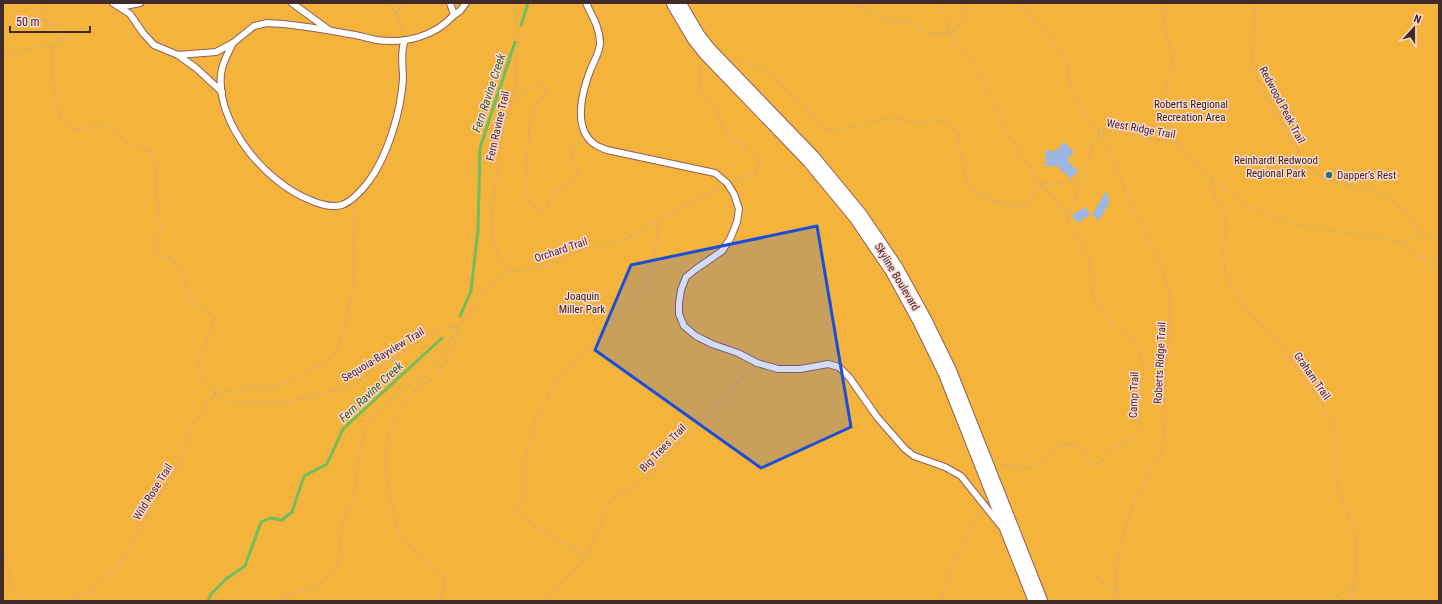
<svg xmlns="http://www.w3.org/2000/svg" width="1442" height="604" font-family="'Roboto Condensed',sans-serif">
  <rect width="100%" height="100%" fill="#fcd7d6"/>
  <rect fill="#f4b43c" x="3" y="3" width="1436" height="598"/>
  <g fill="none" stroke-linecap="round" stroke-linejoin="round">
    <g stroke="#72bd5d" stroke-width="3">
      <polyline points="521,25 528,3"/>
      <polyline points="460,316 471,291 478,229 480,148 515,42"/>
      <polyline points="208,601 211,594 226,579 245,566 261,522 270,518 282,520 292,512 304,476 327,464 343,429 442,338"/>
    </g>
  </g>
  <g fill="#9bb6e1">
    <polygon points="1064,142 1074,152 1067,160 1078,171 1071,179 1057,166 1045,166 1046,150 1056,151"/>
    <polygon points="1106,191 1110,202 1099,220 1092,215"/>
    <polygon points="1086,207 1090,215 1077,223 1072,215"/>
  </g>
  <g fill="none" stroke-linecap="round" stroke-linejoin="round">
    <defs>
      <g id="service">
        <path d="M113 3 130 14 143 33 154 45 178 55 216 52 233 43 254 26 267 23C294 24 322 29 349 34 358 35 367 38 376 40 405 44 434 37 454 15"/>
        <polyline points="292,3 329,30"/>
        <polyline points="450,3 454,15 460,11 466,3"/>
        <path d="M586 3C592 16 600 28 600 43 600 52 593 63 590 71 582 92 573 127 593 143 596 146 602 148 607 150L715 173 727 183 734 194 739 209 737 222 730 239 722 251 696 269 686 277 681 290 679 303V314L684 326 696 336 712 344 738 353 757 363 778 369H800L828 364 839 367 849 377 877 417 905 449 914 456 945 467 961 476 1001 526"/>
        <polyline points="120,7 140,3"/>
        <path d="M233 43C228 53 222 63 221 74 216 124 266 183 310 200 319 204 331 208 342 205 353 201 362 190 369 181 388 155 401 111 403 79 403 66 400 52 405 40"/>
        <polyline points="178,55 196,68 222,92"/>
      </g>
      <polyline id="secondary" points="676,3 696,37 707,51 811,159 858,216 894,269 922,320 947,371 1038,601"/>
    </defs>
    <use href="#service" stroke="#925e5e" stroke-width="8"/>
    <use href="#secondary" stroke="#925e5e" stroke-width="20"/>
    <g stroke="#c2a1a1" stroke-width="2" stroke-dasharray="1 3" stroke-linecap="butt">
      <polyline points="43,3 42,19 66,30 66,36 52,48"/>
      <polyline points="386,3 396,12 403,33"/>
      <path d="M855 3 889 22 912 21 927 33 951 34C961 25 966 16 967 3"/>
      <path d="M940 3 951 34 977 68 1008 132 1036 178 1061 207 1089 258 1092 294 1100 310 1112 325 1132 339 1140 354 1143 366 1140 425 1134 439 1113 448 1102 461 1095 465 1089 463 1082 447C1076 446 1069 443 1063 444 1051 446 1045 462 1033 467 1021 471 1011 464 999 466"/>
      <polyline points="1020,3 1032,19 1048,32 1066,63 1071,88 1076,103 1099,130 1113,158 1124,189 1161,265 1169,293 1170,334 1166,362 1165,425 1161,453 1146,477 1132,506 1122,536 1116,572 1117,592 1113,601"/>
      <polyline points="1161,3 1172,62 1166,85 1166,99 1171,128 1179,144"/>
      <polyline points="1256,3 1252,67 1266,97 1306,165 1322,178 1344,185 1375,190 1385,196 1409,214 1421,234"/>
      <polyline points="396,12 407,3"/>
      <path d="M3 54C19 55 32 47 48 45L52 48 51 74 59 112 62 120 69 128 78 130 96 124 104 125 113 130 122 140 149 151 158 164 155 181 161 230 154 244 160 255 173 260 184 272 185 286 191 301 213 316V325L198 359 199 371 203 381 221 399 233 403H281L349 387 441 328 459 326V337L437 376 422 385 404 403 389 435 385 456 386 479 398 531 413 549 443 577 445 589 440 601"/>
      <path d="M735 59 769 71 790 94 807 108 825 130 835 131 891 117 923 124 938 121 949 122 957 134 964 174 969 188C989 199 1007 210 1030 203L1042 183 1055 184 1081 180C1089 164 1092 147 1099 130"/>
      <polyline points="701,65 700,89 715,107 722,127 729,135 756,156 759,166 755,174 734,181"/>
      <path d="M510 106 516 105C522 90 527 90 542 85L547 89 545 95 534 107 530 116 527 159 528 198 533 206 541 211 548 206 553 193 578 176C580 166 575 165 570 157L571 152 581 140"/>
      <polyline points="1099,130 1179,144 1211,178 1248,206 1273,218 1305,226 1391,240 1404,244 1439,271"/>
      <polyline points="1211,178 1216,198 1226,223 1223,256 1225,272 1232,290 1243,306 1280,343 1296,368 1329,414 1336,437 1336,479 1338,491 1354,528 1356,548 1356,569 1353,596 1350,601"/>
      <polyline points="1068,218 1081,180"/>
      <polyline points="1421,234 1439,237"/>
      <polyline points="1404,244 1421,234"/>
      <polyline points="509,272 498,255 492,240 492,212 503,131 515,89 518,39 514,3"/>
      <path d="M3 555 7 558C12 581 3 582 23 601"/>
      <polyline points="587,556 546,534 516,512 526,489 525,458 536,417 556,382 646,283 655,254 658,222"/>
      <polyline points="1096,577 1117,592"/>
      <polyline points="68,601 88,591 117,568 161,493 178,468 194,421 202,414 208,402 220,390 235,392 246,388 278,387 324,363 336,351 344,332 353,289 354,207"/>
      <polyline points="277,601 282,598 319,585 331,574 338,563 343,522 353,500 360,450 365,428 373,416 435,364 459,326 477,304 484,290 509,272 539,267 562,260 584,249 625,239 719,187"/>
      <polyline points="544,601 587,556 611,501 619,494 635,487 653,472 751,369"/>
      <polyline points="941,601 948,573 980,511"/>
      <polyline points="1313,601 1330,600 1354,586"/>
    </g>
    <use href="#service" stroke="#fff" stroke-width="6"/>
    <use href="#secondary" stroke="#fff" stroke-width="18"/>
  </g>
  <path fill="#1d4ed8" fill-opacity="0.2" stroke="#1d4ed8" stroke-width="3" stroke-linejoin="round" d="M817 226 851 427 761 468 595 350 631 265Z"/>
  <circle fill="#277275" stroke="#fcd7d6" stroke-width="1.5" cx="1329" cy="175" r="4"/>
  <g text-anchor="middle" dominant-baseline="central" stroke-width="3" stroke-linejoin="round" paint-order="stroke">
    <g font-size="11" fill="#332714" stroke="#fcd7d6">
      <text x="1191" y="104">Roberts Regional<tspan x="1191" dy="13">Recreation Area</tspan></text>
      <text x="1276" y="160">Reinhardt Redwood<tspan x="1276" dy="13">Regional Park</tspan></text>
      <text x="582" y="296">Joaquin<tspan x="582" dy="13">Miller Park</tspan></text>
    </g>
    <g font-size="11" fill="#412a2a" stroke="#fcd7d6">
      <text transform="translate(1282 105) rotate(62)">Redwood Peak Trail</text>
      <text transform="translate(498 126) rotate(-77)">Fern Ravine Trail</text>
      <text transform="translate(1141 129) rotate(10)">West Ridge Trail</text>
      <text transform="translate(561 250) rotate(-19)">Orchard Trail</text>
      <text transform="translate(897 277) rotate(59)">Skyline Boulevard</text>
      <text transform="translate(383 355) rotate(-31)">Sequoia-Bayview Trail</text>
      <text transform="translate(1160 363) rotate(-87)">Roberts Ridge Trail</text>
      <text transform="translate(1312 376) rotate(55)">Graham Trail</text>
      <text transform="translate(1134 395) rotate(-88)">Camp Trail</text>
      <text transform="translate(663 448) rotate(-46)">Big Trees Trail</text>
      <text transform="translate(153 492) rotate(-58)">Wild Rose Trail</text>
    </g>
    <g font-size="11" fill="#412a2a" stroke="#fcd7d6" text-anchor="start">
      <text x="1337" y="175">Dapper’s Rest</text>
    </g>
    <g font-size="12" font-style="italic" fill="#2f6020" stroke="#fcd7d6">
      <text transform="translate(489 93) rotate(-72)">Fern Ravine Creek</text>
      <text transform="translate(371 392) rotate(-43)">Fern Ravine Creek</text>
    </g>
  </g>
  <rect width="1442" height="604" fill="none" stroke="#412a2a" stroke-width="8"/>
  <g transform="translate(1414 28) rotate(21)" stroke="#fcd7d6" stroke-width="3" paint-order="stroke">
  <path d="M0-3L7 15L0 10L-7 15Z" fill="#412a2a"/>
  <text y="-6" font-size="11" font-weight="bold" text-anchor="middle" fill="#412a2a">N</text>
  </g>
  <path d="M10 26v6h80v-6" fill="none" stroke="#412a2a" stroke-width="2"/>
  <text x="16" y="26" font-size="12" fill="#412a2a" stroke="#fcd7d6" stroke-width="3" paint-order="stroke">50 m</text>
</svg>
